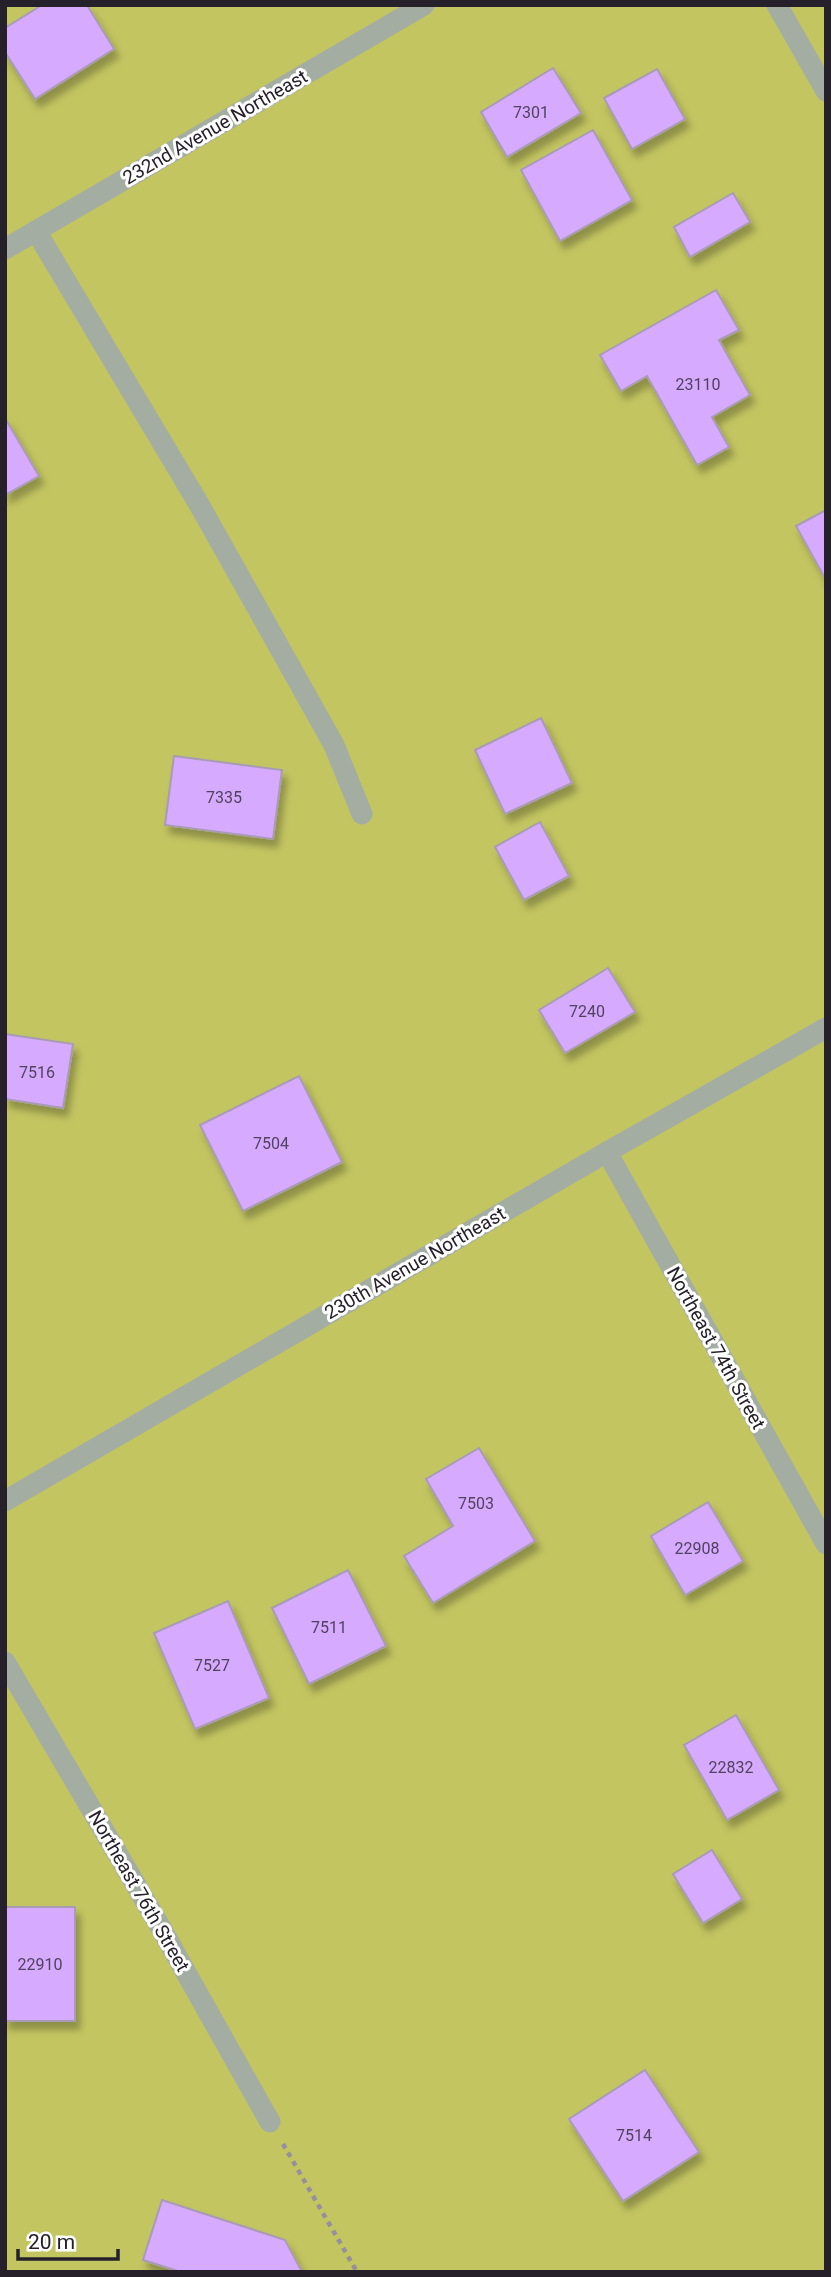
<svg xmlns="http://www.w3.org/2000/svg" width="831" height="2277" font-family="Roboto,sans-serif">
  <defs>
    <filter id="shadow"><feDropShadow dx="4.5" dy="8" stdDeviation="3.5" flood-color="#0004"/></filter>
  </defs>
  <rect width="100%" height="100%" fill="#f5edfd"/>
  <rect fill="#c3c561" x="5" y="5" width="821" height="2267"/>
  <g fill="#d6aafe" stroke="#a89bb5" stroke-width="2" filter="url(#shadow)">
    <polygon points="42,5 87,5 114,49 35,99 5,52 5,28"/>
    <polygon points="553,68 581,113 507,157 481,112"/>
    <polygon points="657,69 685,119 632,149 604,98"/>
    <polygon points="593,130 632,200 560,241 521,170"/>
    <polygon points="733,193 750,222 690,257 674,227"/>
    <polygon points="716,290 739,330 719,340 750,395 712,417 729,447 697,465 647,376 621,391 600,355"/>
    <polygon points="5,418 39,476 5,495"/>
    <polygon points="826,510 826,580 796,526"/>
    <polygon points="541,718 572,783 505,814 475,750"/>
    <polygon points="174,756 282,770 273,839 165,825"/>
    <polygon points="540,822 569,876 524,900 495,847"/>
    <polygon points="608,968 635,1012 565,1053 539,1010"/>
    <polygon points="5,1034 73,1044 63,1108 5,1099"/>
    <polygon points="299,1076 342,1162 243,1211 200,1125"/>
    <polygon points="479,1448 535,1541 433,1603 404,1556 453,1526 426,1479"/>
    <polygon points="708,1502 743,1561 685,1595 651,1536"/>
    <polygon points="348,1570 386,1646 309,1684 272,1608"/>
    <polygon points="228,1601 269,1698 195,1729 154,1633"/>
    <polygon points="736,1715 779,1790 727,1820 684,1745"/>
    <polygon points="712,1850 742,1899 703,1923 673,1874"/>
    <rect x="5" y="1907" width="70" height="114"/>
    <polygon points="645,2070 699,2152 623,2201 569,2119"/>
    <polygon points="162,2200 285,2240 302,2272 181,2272 143,2260"/>
  </g>
  <g fill="none" stroke-linecap="round" stroke-linejoin="round">
    <polyline stroke="#968f9c" stroke-width="4.5" stroke-dasharray="5 5" stroke-linecap="butt" points="283,2144 357,2272"/>
    <g stroke="#a4ada2" stroke-width="21">
      <polyline points="777,5 826,91"/>
      <polyline points="36,231 200,506 334,745 362,814"/>
      <polyline points="5,249 424,5"/>
      <polyline points="607,1152 826,1544"/>
      <polyline points="5,1501 607,1152 826,1028"/>
      <polyline points="5,1662 157,1921 270,2122"/>
    </g>
  </g>
  <g text-anchor="middle" dominant-baseline="central" stroke-width="6" stroke-linejoin="round" paint-order="stroke">
    <g font-size="16" fill="#51425f">
      <text x="531" y="112">7301</text>
      <text x="698" y="384">23110</text>
      <text x="224" y="797">7335</text>
      <text x="587" y="1011">7240</text>
      <text x="37" y="1072">7516</text>
      <text x="271" y="1143">7504</text>
      <text x="476" y="1503">7503</text>
      <text x="697" y="1548">22908</text>
      <text x="329" y="1627">7511</text>
      <text x="212" y="1665">7527</text>
      <text x="731" y="1767">22832</text>
      <text x="40" y="1964">22910</text>
      <text x="634" y="2135">7514</text>
    </g>
    <g font-size="19" fill="#25202a" stroke="#fefefe">
      <text transform="translate(215 127) rotate(-30)">232nd Avenue Northeast</text>
      <text transform="translate(415 1263) rotate(-30)">230th Avenue Northeast</text>
      <text transform="translate(716 1348) rotate(61)">Northeast 74th Street</text>
      <text transform="translate(139 1891) rotate(60)">Northeast 76th Street</text>
    </g>
  </g>
  <rect width="831" height="2277" fill="none" stroke="#25202a" stroke-width="14"/>
  <path d="M18 2249v10h100v-10" fill="none" stroke="#25202a" stroke-width="3.5"/>
  <text x="28" y="2249" font-size="21" fill="#25202a" stroke="#fefefe" stroke-width="5" paint-order="stroke">20 m</text>
</svg>
